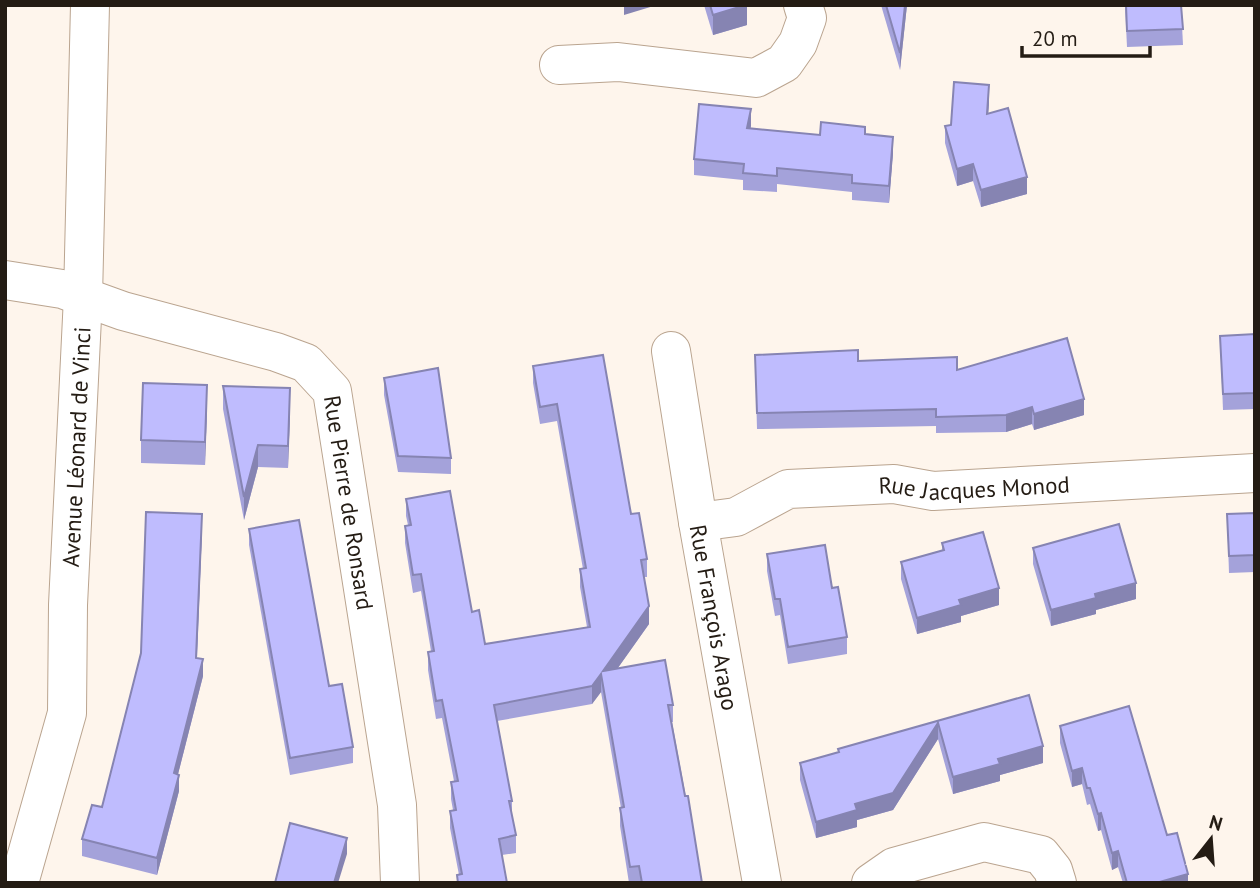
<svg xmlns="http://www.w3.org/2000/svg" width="1260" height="888" font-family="'PT Sans',sans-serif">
  <rect width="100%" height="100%" fill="#fef5ec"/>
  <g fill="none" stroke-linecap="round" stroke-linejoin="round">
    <defs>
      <g id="minor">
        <polyline points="559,65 618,62 756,78 784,63 798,43 807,18 803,5"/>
        <path id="s1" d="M5 280 62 289 123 311 276 352 306 363 332 391 397 805 400 883"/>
        <path id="s2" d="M671 351 698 522 762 883"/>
        <path id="s3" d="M698 522 736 517 788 489 894 484 933 491 1255 473"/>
        <path id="s4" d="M19 883 67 713 68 605 83 297 90 5"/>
        <polyline points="871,883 894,867 984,842 1041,855 1053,870 1057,883"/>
      </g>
    </defs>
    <use href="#minor" stroke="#baa48f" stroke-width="40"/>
    <use href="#minor" stroke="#fff" stroke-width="38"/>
  </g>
  <g fill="#a4a2da">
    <polygon points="704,5 747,5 747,25 713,35"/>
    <polygon points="881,5 907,5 900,70"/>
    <polygon points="1125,5 1181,5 1183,45 1127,47"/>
    <polygon points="989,102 988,114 1027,194 981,207 973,181 957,186 945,143 945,126 951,125"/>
    <polygon points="751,126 750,129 820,135 865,134 893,153 889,203 852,200 852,192 777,184 777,192 743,190 743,180 694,175 694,159"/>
    <polygon points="1255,334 1255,409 1223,410 1220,336"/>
    <polygon points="755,355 957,370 1084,415 1034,430 1032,424 1006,432 936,433 936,426 757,429"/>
    <polygon points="533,366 631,514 647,559 647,577 644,577 649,624 617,669 673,705 673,722 672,722 702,883 629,883 620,826 620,808 621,808 601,692 592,704 497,721 512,801 512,817 516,835 516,853 502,855 507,883 457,883 457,875 459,875 450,828 450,811 453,810 451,799 451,782 454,781 442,718 436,719 428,670 428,652 431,651 421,591 413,593 405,543 405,526 408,525 406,516 406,499 472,612 485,644 587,627 580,587 580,569 583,569 557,421 540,424 533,383"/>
    <polygon points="384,378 451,458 451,474 398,472 384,395"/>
    <polygon points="223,386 290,411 288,468 258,467 244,520 223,409"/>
    <polygon points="207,408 205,465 141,463 141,440"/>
    <polygon points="1255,513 1255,572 1229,573 1227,514"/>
    <polygon points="249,529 329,686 353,747 353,763 290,775 249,545"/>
    <polygon points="202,530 197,658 203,676 178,774 179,791 157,875 82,856 82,839 102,807 141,653"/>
    <polygon points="942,543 999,605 961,616 961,622 917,634 901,579 901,562 942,550"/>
    <polygon points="1033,548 1136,599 1096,610 1096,614 1051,626 1033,564"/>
    <polygon points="767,554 832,588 847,637 847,654 788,664 780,615 775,616 767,571"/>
    <polygon points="1029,695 1043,763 1000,775 1000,781 953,794 938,739 893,810 857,820 857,827 816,838 800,780 800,763 838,752 838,749"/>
    <polygon points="1060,726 1167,835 1188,883 1123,883 1118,867 1112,870 1101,830 1098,831 1090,804 1087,805 1082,784 1072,787 1060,743"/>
  </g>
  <g fill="#8684b2">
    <polygon points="624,5 657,5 624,15"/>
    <polygon points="747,5 747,25 713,35 713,15"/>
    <polygon points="905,5 907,5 900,70 900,53"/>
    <polygon points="989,85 989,102 987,131 987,114"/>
    <polygon points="751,109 751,126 747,145 747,128"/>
    <polygon points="893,137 893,153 889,203 889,186"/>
    <polygon points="973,164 973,181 957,186 957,169"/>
    <polygon points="1027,177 1027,194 981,207 981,190"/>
    <polygon points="207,385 207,408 205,465 205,442"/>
    <polygon points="290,388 290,411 288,468 288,446"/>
    <polygon points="1084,399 1084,415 1034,430 1034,414"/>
    <polygon points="1032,407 1032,424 1006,432 1006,415"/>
    <polygon points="258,445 258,467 244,520 244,497"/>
    <polygon points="202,514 202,530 196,674 196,658"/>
    <polygon points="1136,583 1136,599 1096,610 1096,614 1051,626 1051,610 1095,594"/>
    <polygon points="999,588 999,605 961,616 961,622 917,634 917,618 959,600"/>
    <polygon points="649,606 649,624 603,689 603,671"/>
    <polygon points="203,659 203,676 174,790 174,773"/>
    <polygon points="601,674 601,692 592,704 592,686"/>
    <polygon points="938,723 938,739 893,810 857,820 857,827 816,838 816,822 855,804"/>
    <polygon points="1043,746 1043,763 1000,775 1000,781 953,794 953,777 998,759"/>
    <polygon points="1082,768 1082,784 1072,787 1072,771"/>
    <polygon points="179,775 179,791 157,875 157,858"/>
    <polygon points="1101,813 1101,830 1098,831 1098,814"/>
    <polygon points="347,838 347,854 338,883 334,883"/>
    <polygon points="1118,851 1118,867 1112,870 1112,853"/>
    <polygon points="1188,874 1188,883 1156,883"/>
  </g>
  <g fill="#bfbcfe" stroke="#8684b2" stroke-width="2">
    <polygon points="710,5 746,5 713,15"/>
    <polygon points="886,5 905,5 900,53"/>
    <polygon points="1126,5 1181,5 1183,29 1127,31"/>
    <polygon points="954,82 989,85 987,114 1008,108 1027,177 981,190 973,164 957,169 945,126 951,125"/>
    <polygon points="699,104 751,109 747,128 820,135 821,122 865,127 865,134 893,137 889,186 852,183 852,175 777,168 777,176 743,173 744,164 694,159"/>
    <polygon points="1255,334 1255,393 1223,394 1220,336"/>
    <polygon points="1067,338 1084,399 1034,414 1032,407 1006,415 936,417 936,409 757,413 755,355 858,350 858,361 957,357 957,370"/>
    <polygon points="603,355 631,514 639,513 647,559 641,560 649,606 603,671 665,660 673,705 668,705 685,796 688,796 702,883 642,883 639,866 630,867 620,808 624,807 601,674 592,686 494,705 512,801 509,801 516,835 499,839 507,883 458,883 457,875 462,874 450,811 456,810 451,782 458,781 442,700 436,701 428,652 434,651 421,574 413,575 405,526 411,525 406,499 450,491 472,612 479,610 485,644 590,627 580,569 586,568 557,404 540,407 533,366"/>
    <polygon points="438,368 451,458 398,456 384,378"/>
    <polygon points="143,383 207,385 205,442 141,440"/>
    <polygon points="223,386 290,388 288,446 258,445 244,497"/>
    <polygon points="146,512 202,514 196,658 203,659 174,773 179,775 157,858 82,839 92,805 102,807 141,653"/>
    <polygon points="1255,513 1255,555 1229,556 1227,514"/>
    <polygon points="299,520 329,686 342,684 353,747 290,758 249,529"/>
    <polygon points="1119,524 1136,583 1095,594 1096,598 1051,610 1033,548"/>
    <polygon points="983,532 999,588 959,600 961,605 917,618 901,562 944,550 942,543"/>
    <polygon points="825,545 832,588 838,587 847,637 788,647 780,599 775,599 767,554"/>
    <polygon points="1029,695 1043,746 998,759 1000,764 953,777 938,723 893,793 855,804 857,810 816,822 800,763 839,752 838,749"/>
    <polygon points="1129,706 1167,835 1177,833 1188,874 1156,883 1127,883 1118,851 1112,853 1101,813 1098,814 1090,788 1087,788 1082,768 1072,771 1060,726"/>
    <polygon points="290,823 347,838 334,883 275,883"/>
  </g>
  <g text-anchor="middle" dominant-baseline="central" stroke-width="5" stroke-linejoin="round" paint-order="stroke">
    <g font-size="23" fill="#241c14" stroke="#fef5ec">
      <text stroke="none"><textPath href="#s4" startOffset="443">Avenue Léonard de Vinci</textPath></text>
      <text stroke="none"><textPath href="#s3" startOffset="284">Rue Jacques Monod</textPath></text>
      <text stroke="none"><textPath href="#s1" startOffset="464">Rue Pierre de Ronsard</textPath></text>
      <text stroke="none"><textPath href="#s2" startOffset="270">Rue François Arago</textPath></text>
    </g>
  </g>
  <rect width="1260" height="888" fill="none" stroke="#241c14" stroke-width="14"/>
  <g transform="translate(1211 839) rotate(17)" stroke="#fef5ec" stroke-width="5" paint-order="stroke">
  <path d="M0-5L12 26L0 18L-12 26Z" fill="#241c14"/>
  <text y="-10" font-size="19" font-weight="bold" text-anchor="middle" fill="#241c14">N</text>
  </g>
  <path d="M1022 46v10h128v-10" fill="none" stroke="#241c14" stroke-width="3.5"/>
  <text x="1032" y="46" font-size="21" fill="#241c14" stroke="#fef5ec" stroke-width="5" paint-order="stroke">20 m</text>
</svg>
